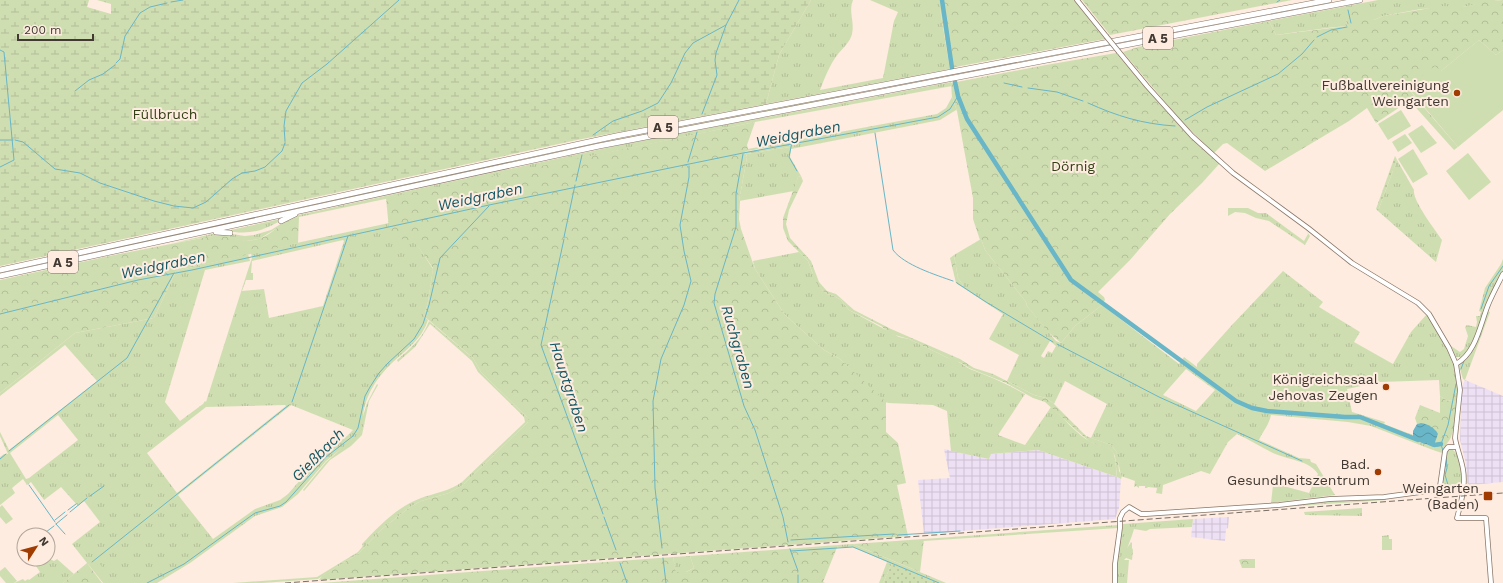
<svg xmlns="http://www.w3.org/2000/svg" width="1503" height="583" font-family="'Work Sans',sans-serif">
  <defs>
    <pattern id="industrial-grid" width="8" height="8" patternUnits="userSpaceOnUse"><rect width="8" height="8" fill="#eee0f4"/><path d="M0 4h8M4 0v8" fill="none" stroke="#cdc1d2"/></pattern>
    <pattern id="grass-tufts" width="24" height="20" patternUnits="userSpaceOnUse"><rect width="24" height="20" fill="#cfdeb1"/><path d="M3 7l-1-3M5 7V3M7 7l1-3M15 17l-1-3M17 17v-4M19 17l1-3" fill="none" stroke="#b3bf99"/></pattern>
    <pattern id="forest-crowns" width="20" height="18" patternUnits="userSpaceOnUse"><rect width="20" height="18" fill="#cfdeb1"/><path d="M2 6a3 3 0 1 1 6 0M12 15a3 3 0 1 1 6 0" fill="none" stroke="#b3bf99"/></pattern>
    <pattern id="wetland-marsh" width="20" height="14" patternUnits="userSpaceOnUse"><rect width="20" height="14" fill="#cfdeb1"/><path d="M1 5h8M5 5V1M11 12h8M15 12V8" fill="none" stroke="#b3bf99"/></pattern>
    <pattern id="garden-dots" width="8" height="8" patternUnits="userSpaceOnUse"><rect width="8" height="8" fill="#cfdeb1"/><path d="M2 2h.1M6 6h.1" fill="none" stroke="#b3bf99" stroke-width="1.8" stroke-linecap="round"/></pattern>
    <pattern id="water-waves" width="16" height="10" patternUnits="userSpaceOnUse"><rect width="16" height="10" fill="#68b6c7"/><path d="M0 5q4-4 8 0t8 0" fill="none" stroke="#5795a2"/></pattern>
  </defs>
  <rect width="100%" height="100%" fill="#fdecdf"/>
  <g fill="url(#industrial-grid)">
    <polygon points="1465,380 1503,396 1503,482 1470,485 1467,483 1466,464 1460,440 1462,386"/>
    <polygon points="944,449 989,459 990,454 1038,450 1117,477 1121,479 1119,508 1115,519 924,534 918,480 950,478"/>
    <polygon points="1229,517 1228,528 1226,529 1225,541 1191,537 1193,519"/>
  </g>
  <g fill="url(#grass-tufts)" fill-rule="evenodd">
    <path d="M811 0H853C848 11 855 22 852 34 850 42 843 48 838 54 830 64 824 79 820 90L883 78 894 21 898 12 870 0H940V9L950 69 766 104 779 55Z"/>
    <path d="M1378 0H1499L1463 7 1421 9 1383 16 1374 20 1346 16 1347 26C1323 28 1299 32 1276 35L1269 21Z"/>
    <polygon points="951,82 952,86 755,122 294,218 259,239 246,241 212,236 174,243 216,233 225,233 245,236 254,235 271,230 294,216 385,196 615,146"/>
    <polygon points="847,95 848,96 585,146 99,252 98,251 582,146"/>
    <polygon points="952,97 957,111 956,110 940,120 791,149 790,157 801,176 798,177 794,191 739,201 747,157 746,154 790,147 791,144 747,151 748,149 937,114 946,108"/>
    <polygon points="1415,97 1458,147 1454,150 1410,101"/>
    <path d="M1397 160 1414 190C1412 200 1435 230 1442 240L1436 262 1378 211Z"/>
    <polygon points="1228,208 1248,208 1258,213 1266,213 1304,241 1308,234 1307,232 1310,236 1305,245 1269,221 1256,218 1245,213 1235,212 1228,216"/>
    <path d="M285 218C263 231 252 235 226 231Z"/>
    <path d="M389 223 414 240 433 269 428 302 424 316 428 320C422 339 407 349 393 362 378 376 365 395 363 416L367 403 377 384 378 385 369 401 362 435 351 446 330 460 304 491 303 490 326 462 342 448 326 461 298 494 282 507 255 516 190 563 157 583H103L72 544 100 522 84 501 78 506 61 487 44 500 31 482 27 485 23 479 12 488 15 493 0 505V457L4 454H8L0 436V432L9 450 97 381 65 345 0 396V393L75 333 154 318 176 271 248 254 250 261 205 270 165 402 180 421 203 404 205 401 206 402 247 273 252 258 251 253ZM343 240 344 241 323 306 269 318 264 289 242 291 246 280H253V273H251L252 261ZM285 405 286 406 177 493 147 453 206 407ZM291 405 353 430 347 436 323 454 288 494 280 500 255 509 213 539 178 495ZM58 415 78 440 29 478 26 479 10 453Z"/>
    <path d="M981 239 985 250 1026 302 1027 306 1056 341 1061 343 1075 326 1102 305 1179 364 1184 357 1197 367V364L1232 325 1283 271 1323 302 1319 307 1360 332 1354 342 1393 364 1411 332 1427 314C1440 336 1457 360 1458 386 1459 392 1457 399 1457 405H1454L1451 400 1448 401 1440 396 1439 380 1380 382 1347 389 1352 412 1385 422 1384 424 1413 435V439L1424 444 1434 445 1433 450 1371 426 1348 422 1271 415C1269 425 1263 431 1259 440L1299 458 1310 459 1311 462 1316 464 1335 495 1271 503 1273 485H1280L1309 493 1318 474C1309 460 1288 460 1273 453 1261 447 1250 440 1237 434L1228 442 1210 474 1201 471 1163 485 1162 494 1156 493 1157 488 1148 487 1147 488H1145V486H1139V488L1136 486 1134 487 1135 481 1121 476 1116 451 1111 445 1091 438 1107 404 1065 381 1054 404 1046 398 1034 395 1007 381 1019 355 989 339 1003 314 962 287 963 285 958 278 954 255ZM1050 341 1056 346 1052 353 1048 351 1044 358 1041 356ZM1186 369 1215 390 1196 411 1163 395Z"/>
    <path d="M799 252 808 261 812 272 823 291 827 294 834 296 841 300 849 310 899 337 909 339 948 358C957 359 962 365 970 369 989 376 1007 384 1025 394L998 435 1025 445 1051 407C1064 418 1076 434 1091 442 1098 446 1108 445 1113 452 1116 458 1116 470 1117 477L1038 450 991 454 989 459 951 451 947 411 933 405 889 403 884 402 840 359 824 350 785 315 755 269 753 261Z"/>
    <polygon points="1503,259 1503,272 1490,295 1470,348 1461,357 1456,357 1451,346 1460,352 1464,349 1468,336 1465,327 1467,325 1476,327 1477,322 1476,316 1480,316 1481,312 1479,311 1485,288 1501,264"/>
    <polygon points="1487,311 1490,312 1465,380 1463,379 1459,366 1468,356"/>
    <path d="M429 321 473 358 481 372 528 418V422L463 485 449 493 421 501 410 507 382 529 358 554 318 579 262 583H233L317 577 358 552 363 546 362 544C379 526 397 507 421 498 435 493 450 491 462 482L525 422 524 417 478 372 472 361 430 324 415 347 398 362 397 360C410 349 423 338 429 321Z"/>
    <path d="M1451 449C1462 454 1462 475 1462 486L1445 487 1442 485 1446 453Z"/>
    <polygon points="1386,498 1386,500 1159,515 1322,501"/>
    <polygon points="1362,508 1362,516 1305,515 1304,512"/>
    <path d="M1193 519 1192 527 1150 529 1146 531 1134 529C1131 540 1126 549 1124 560H1129L1127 583H1116V563L1123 524Z"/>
    <polygon points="1118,525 1118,528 923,541 924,539"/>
    <polygon points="1389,535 1389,539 1392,539 1392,550 1382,550 1382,536"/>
    <polygon points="853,544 946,583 938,583 892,563 883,583 879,583 887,562 853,547 837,547 838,545"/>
    <polygon points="690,556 694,568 686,572 676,573 673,557"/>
    <polygon points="48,558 54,561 57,559 74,574 63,583 14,583 23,579 25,581 28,579 29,580 40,572 36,566 37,565 34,560 36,559 48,559"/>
  </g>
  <g fill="url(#forest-crowns)">
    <polygon points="940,0 1074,0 1105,39 950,68 940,9"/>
    <polygon points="1082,0 1292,0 1110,35"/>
    <polygon points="1503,0 1503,50 1496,55 1479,40 1441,71 1409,89 1415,97 1376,123 1367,108 1349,121 1265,171 1227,143 1223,144 1214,153 1182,122 1123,52 1138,47 1269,21 1276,35 1347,26 1345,12 1346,10 1355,8 1374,20 1383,16 1442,6 1463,7 1488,1"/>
    <polygon points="1116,53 1165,110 1191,138 1220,163 1202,183 1170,214 1130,260 1098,292 1104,297 1105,300 1102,305 1075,326 1061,343 1047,331 1027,306 1026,302 985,250 981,239 980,240 973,219 973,198 957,111 952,97 951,83 1046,65"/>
    <polygon points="755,122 747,145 748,149 747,151 745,152 747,157 739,201 740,201 739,219 741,229 755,269 785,315 824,350 840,359 886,402 886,432 898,443 906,483 897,485 908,536 319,580 322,576 358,554 382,529 410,507 421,501 449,493 463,485 528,422 528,418 481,372 473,358 424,316 428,302 433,268 414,241 401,239 389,229 386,198"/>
    <polygon points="801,176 803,181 789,210 786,224 790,238 811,261 819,282 827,291 836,294 854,310 891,329 960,359 974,368 993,374 1034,395 1046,398 1054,404 1086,436 1111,445 1116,451 1118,457 1119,471 1122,476 1121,479 1117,477 1115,456 1112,451 1107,448 1090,442 1077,431 1045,402 1033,398 1006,383 969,368 961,363 948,358 909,339 891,334 881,326 849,310 841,300 834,296 827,294 823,291 816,282 808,261 788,241 783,228 783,218 798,177"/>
    <path d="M299 217 298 243 176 271 154 318 75 333 0 393V280L109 256 212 236C228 234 241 244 258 239 273 235 283 219 299 217Z"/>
    <polygon points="954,255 958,278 963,285 962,287 956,283 950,258"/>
    <path d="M1440 396 1448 401 1451 400 1454 405H1457C1456 415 1455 426 1451 437 1449 443 1443 446 1442 453L1433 450 1434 443 1438 434 1421 423 1417 424 1415 418 1420 405 1440 413Z"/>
    <polygon points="924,539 920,572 853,544"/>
    <path d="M1131 542 1132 543V548L1133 550 1132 560 1126 558 1124 560 1120 559C1122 553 1128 548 1131 542Z"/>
    <polygon points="838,545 823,582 825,583 320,583 673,557 676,572 686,572 694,568 690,556"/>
    <polygon points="1242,559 1255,559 1255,568 1242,568 1239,560"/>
    <polygon points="87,563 102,583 63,583"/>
  </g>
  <g fill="url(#wetland-marsh)">
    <polygon points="0,0 89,0 87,7 111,14 111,4 97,0 811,0 779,55 766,104 577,140 0,266"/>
    <polygon points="791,144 790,147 746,154 745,152"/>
  </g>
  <g fill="url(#garden-dots)">
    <polygon points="1395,156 1397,160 1378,211 1376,209"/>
    <polygon points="892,563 938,583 883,583"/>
  </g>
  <g fill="#cfdeb1">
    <polygon points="1479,40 1496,55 1503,50 1503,110 1458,147 1409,89 1424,74 1435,66 1441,71"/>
    <polygon points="1401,110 1411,126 1388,140 1378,124"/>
    <polygon points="1422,125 1437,143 1421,153 1408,134"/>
    <polygon points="1405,134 1412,143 1398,152 1392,142"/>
    <polygon points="1413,149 1428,174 1413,183 1398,159"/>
    <polygon points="1468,153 1491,182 1469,200 1446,171"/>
    <polygon points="2,505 13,519 6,524 0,517 0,507"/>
    <polygon points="99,563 108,575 102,580 93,568"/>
    <polygon points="5,567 17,581 14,583 6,583 0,576 0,571"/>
  </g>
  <path fill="url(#water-waves)" d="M1421 423C1428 424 1435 428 1438 434L1434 445 1424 444 1413 439V431L1417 424Z"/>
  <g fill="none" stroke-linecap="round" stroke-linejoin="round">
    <g stroke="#68b6c7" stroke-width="1">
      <polyline points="171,2 183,0"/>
      <polyline points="1277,2 1280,0"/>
      <polyline points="1348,10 1351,23"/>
      <polyline points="1317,37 1331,30 1347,27"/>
      <polyline points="0,50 4,52 14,160 0,167"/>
      <polyline points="116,63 120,59 125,36 140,13 150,7 167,3"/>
      <polyline points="1004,83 1022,87"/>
      <polyline points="1028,88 1057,92 1083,101"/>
      <polyline points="75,91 89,80 103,74 115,65"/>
      <path d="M1088 103C1117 116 1142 124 1175 126"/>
      <polyline points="702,114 717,75 715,60 716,53 726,25 739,0"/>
      <polyline points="1185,120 1207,107 1278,74 1302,54 1314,40"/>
      <path d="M875 133 893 250C904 265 936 275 953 281"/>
      <polyline points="593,135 613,121 642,111 658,103 671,83 685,53 693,43 726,25"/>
      <polyline points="0,140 13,140"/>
      <polyline points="15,140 23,142 55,169 80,173 100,183 154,201 174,206 193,208 206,202 232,179 242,173 255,171 265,167 282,151 285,143"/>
      <polyline points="285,141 284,126 286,111 302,83 327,64 399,0"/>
      <polyline points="792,142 789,157 797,171"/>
      <polyline points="743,154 736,194 736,227 715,294 714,303 744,406 755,430 783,517 788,542"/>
      <polyline points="688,162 697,132"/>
      <polyline points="576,181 582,155"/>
      <polyline points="564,237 575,185"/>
      <polyline points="564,239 541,345 603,514"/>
      <polyline points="957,283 986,302 1053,342"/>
      <polyline points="1481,309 1489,286 1503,266"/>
      <polyline points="0,314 138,280 192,270 489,205 743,153 938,117 950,109 958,96"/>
      <polyline points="1057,344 1159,397 1302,461"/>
      <polyline points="1461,369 1464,361"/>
      <polyline points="292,402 348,236"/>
      <polyline points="9,451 127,358 174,273"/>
      <polyline points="1443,451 1441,444 1448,425 1456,384"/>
      <polyline points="1446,456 1447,468 1445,475 1449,488"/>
      <polyline points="0,459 6,454"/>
      <polyline points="29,485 55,522"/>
      <polyline points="90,496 104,486"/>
      <polyline points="68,510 76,504"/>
      <polyline points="70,512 87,498"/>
      <polyline points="604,517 616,550"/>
      <polyline points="55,520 65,512"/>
      <polyline points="56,524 67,515"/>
      <polyline points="56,524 65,534"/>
      <polyline points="42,535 54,526"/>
      <polyline points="898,535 960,531"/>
      <polyline points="791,540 894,534"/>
      <polyline points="662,548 655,488 653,401 661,359 684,305 691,281 684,251 680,225 689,177 689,166"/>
      <polyline points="790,549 798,571"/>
      <polyline points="791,551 853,547 939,583"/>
      <polyline points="663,558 666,583"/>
      <polyline points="92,562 289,405"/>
      <polyline points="620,563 627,583"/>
      <polyline points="147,583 184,564 255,513 280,506 286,502 326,457 353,436 358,428 365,396 370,387 379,373 388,363 414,339 423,324 429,305 440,258 489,206"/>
      <polyline points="798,583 798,575"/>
    </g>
    <g stroke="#68b6c7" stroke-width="4.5">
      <polyline points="942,0 952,68"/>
      <polyline points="955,82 958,96 967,119 1071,280 1236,401 1252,408 1267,411 1345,417 1360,417 1418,440"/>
      <polyline points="1429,443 1434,445 1441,444"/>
    </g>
    <defs>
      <g id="secondary">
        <polyline points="1077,0 1106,36"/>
        <path d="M1119 52 1147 86 1192 136 1233 173 1308 228 1352 263 1418 303 1429 314 1449 348 1456 364 1460 390 1455 438C1457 449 1461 458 1463 469 1466 486 1461 502 1457 518H1486L1491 583"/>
        <path d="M1456 364C1476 353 1480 325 1488 305 1492 295 1498 284 1503 274"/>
        <polyline points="1115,583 1115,564 1120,528 1120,518 1123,512 1129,507 1141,514 1146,514 1279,505 1330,499 1384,497 1436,490 1439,489 1440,486 1445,451 1448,447 1456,447"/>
      </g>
      <g id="highway">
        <polyline points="281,221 295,214"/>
        <polyline points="216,232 230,233"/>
        <polyline points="0,270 616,136 1329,0"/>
        <polyline points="0,276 599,146 1360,0"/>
      </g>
    </defs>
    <use href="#secondary" stroke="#897668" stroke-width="5.5"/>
    <use href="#highway" stroke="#897668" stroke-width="6"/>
    <use href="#secondary" stroke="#fff" stroke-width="4"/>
    <use href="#highway" stroke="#fff" stroke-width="5"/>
    <polyline stroke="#786e65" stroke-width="1" stroke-dasharray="6 3" stroke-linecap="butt" points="285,583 1503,493"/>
    <defs>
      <polyline id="secondary-bridge" points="1106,36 1119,52"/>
    </defs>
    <use href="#secondary-bridge" stroke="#897668" stroke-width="5.5" stroke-linecap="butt"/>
    <use href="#secondary-bridge" stroke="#fff" stroke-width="4"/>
  </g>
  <g fill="#a03c02" stroke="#fdecdf" stroke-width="1.5">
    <circle cx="1457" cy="93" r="4"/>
    <circle cx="1386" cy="387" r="4"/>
    <circle cx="1378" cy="472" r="4"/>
    <rect x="1483" y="491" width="10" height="10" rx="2"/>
  </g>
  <g text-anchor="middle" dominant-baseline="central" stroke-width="4" stroke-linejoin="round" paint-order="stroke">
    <g fill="#fdecdf" stroke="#796f66" stroke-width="1">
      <rect x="1143" y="27" width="30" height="22" rx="3"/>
      <rect x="648" y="116" width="30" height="22" rx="3"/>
      <rect x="48" y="251" width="30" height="22" rx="3"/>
    </g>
    <g font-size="13" font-weight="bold" fill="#413932">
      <text x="1158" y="38">A 5</text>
      <text x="663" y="127">A 5</text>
      <text x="63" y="262">A 5</text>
    </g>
    <g font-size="14" fill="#413932" stroke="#fdecdf" text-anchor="end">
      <text x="1449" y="85">Fußballvereinigung<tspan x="1449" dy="16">Weingarten</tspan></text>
      <text x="1378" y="379">Königreichssaal<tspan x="1378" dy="16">Jehovas Zeugen</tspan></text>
      <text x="1370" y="464">Bad.<tspan x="1370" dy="16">Gesundheitszentrum</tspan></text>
      <text x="1479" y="488">Weingarten<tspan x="1479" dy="16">(Baden)</tspan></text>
    </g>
    <g font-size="14" fill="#323e13" stroke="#fdecdf">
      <text x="165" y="114">Füllbruch</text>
      <text x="1073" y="166">Dörnig</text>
    </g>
    <g font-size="15" font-style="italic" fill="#145763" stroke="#fdecdf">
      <text transform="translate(798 134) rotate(-11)">Weidgraben</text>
      <text transform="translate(480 197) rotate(-12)">Weidgraben</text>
      <text transform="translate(163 265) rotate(-12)">Weidgraben</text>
      <text transform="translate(738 347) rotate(74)">Ruchgraben</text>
      <text transform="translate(569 387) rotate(72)">Hauptgraben</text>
      <text transform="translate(318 455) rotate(-45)">Gießbach</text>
    </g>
  </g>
  <g transform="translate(36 547) rotate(54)"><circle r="19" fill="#fdecdf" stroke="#b2a49a"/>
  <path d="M0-3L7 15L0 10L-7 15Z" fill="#a03c02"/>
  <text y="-6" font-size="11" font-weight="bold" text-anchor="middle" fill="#413932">N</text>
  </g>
  <path d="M18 34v6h75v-6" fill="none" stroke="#413932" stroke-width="2"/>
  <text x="24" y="34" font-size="12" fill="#413932" stroke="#fdecdf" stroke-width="3" paint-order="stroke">200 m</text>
</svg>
